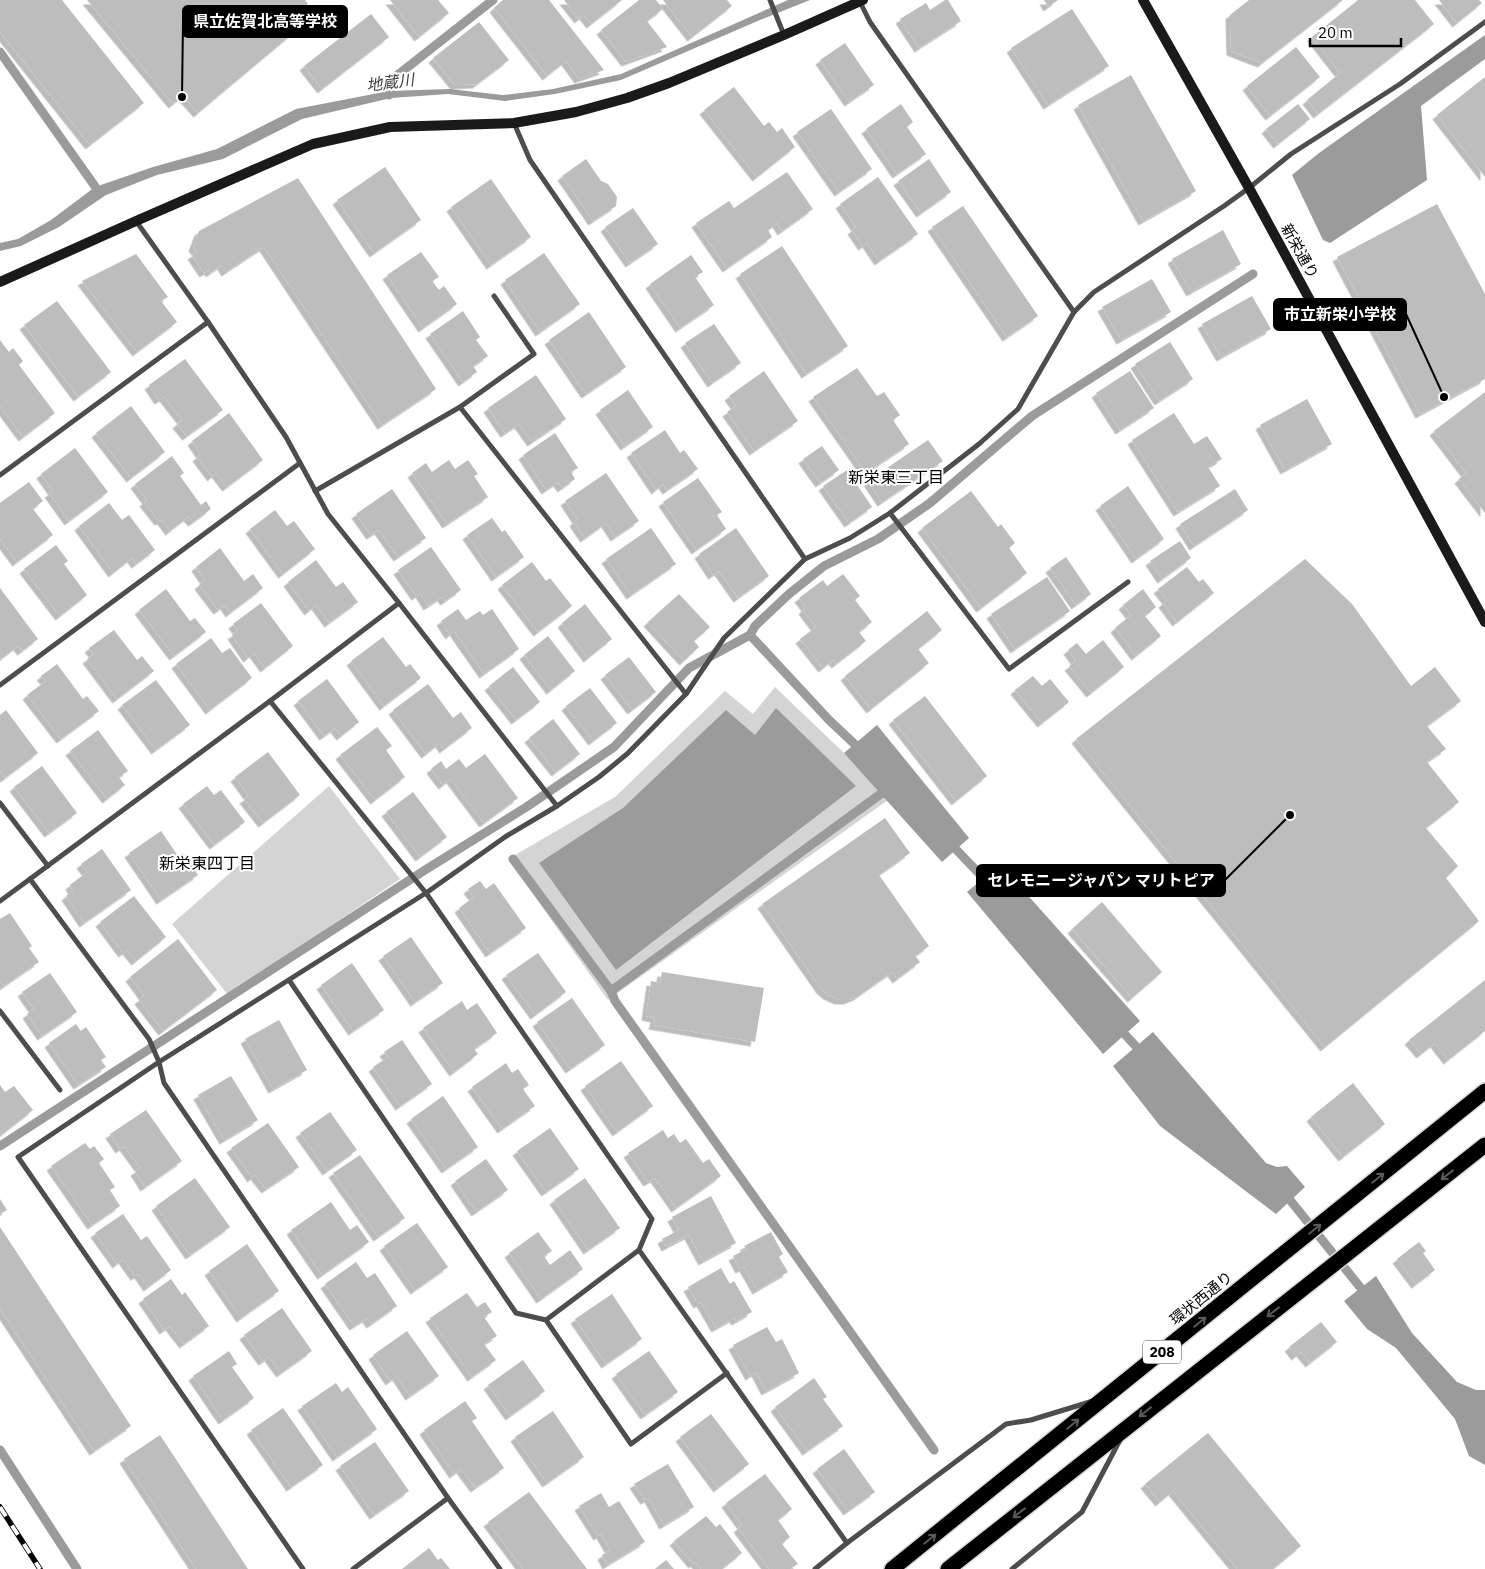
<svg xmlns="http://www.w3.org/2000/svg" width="1485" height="1569" font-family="'IBM Plex Sans','Noto Sans JP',sans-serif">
  <defs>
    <filter id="shadow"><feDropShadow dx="-4.5" dy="4.5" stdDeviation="0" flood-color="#0004"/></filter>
  </defs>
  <rect width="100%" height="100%" fill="#fff"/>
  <g fill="#d4d4d4">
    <polygon points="775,687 844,753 888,800 608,1000 508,859 615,797 725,691 753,714"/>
    <polygon points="329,786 400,879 228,995 172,924"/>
  </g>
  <g fill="#9b9b9b">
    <polygon points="788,0 810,0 760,20 621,80 555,94 505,101 448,94 391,98 302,119 223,159 157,175 106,195 59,227 21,246 0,251 0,243 18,239 51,220 95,187 153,167 217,149 296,109 389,91 449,89 503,95 553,89 621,74"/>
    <polygon points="1485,35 1485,59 1421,106 1427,180 1330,243 1323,240 1292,175 1319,153"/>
    <polygon points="776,708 856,786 616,970 539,863 623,808 726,710 755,735"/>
    <polygon points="877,725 969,838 942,862 844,753"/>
    <polygon points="1000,864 1140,1021 1103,1054 967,892"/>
    <polygon points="1153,1032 1266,1163 1277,1167 1287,1166 1305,1187 1276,1214 1160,1126 1113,1066"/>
    <polygon points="1376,1276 1412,1333 1457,1382 1476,1390 1485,1390 1485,1465 1469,1456 1455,1419 1396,1348 1367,1329 1344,1301"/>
  </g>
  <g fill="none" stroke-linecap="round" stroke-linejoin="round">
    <g stroke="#9b9b9b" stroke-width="9">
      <polyline points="0,52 99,192"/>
      <polyline points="389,95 390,81 493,0"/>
      <polyline points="750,635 829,720 863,752"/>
      <polyline points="949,842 990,885"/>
      <polyline points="513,859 611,991 882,793"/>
      <polyline points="611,991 615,1001 934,1450"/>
      <polyline points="1118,1027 1143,1054"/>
      <polyline points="0,1146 425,870 528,806 614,747 689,668 750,635 755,626 789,594 824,566 878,539 930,503 1032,416 1253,274"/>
      <polyline points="1282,1194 1290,1200 1368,1297"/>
      <polyline points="0,1450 77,1569"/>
    </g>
  </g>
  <g fill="#bdbdbd" filter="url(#shadow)">
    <polygon points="0,0 62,0 144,103 90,145 0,32"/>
    <polygon points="87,0 305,0 308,4 295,15 303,25 198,113 183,96 173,104"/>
    <polygon points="390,0 438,0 449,13 419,37"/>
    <polygon points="503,0 549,0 604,70 579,79 566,61 547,76 494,8"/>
    <polygon points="564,0 622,0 591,24 584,15 579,19"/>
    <polygon points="639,0 656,0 663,9 647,21 667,47 626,62 601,30"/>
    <polygon points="663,0 727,0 732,6 692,37"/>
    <polygon points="945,0 948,0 961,21 919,48 900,19 926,3 930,10"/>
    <polygon points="1044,0 1058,0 1048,7"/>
    <polygon points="1249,0 1343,0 1262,63 1231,51 1230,15"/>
    <polygon points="1358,0 1415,0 1434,24 1318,114 1307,100 1340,73 1312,37"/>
    <polygon points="1439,0 1479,0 1482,3 1457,23"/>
    <polygon points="1072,9 1109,66 1048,105 1011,48"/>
    <polygon points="371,14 389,37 322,89 304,66"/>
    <polygon points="479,22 509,60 477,84 455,85 433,58"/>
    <polygon points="845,43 874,85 849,102 820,60"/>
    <polygon points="1296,47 1320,77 1270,116 1247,86"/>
    <polygon points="1131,75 1196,191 1143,221 1078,105"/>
    <polygon points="1485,77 1485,177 1437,115"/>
    <polygon points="734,87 764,126 769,122 777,132 782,128 795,147 757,177 704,110"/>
    <polygon points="901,104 913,122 907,127 926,154 897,174 866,129"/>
    <polygon points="1298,104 1310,119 1278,144 1266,129"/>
    <polygon points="831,109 872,169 839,192 797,132"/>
    <polygon points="586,159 601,181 608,184 617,197 616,206 593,221 562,176"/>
    <polygon points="929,159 951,192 921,213 898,181"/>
    <polygon points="385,167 421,220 374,253 337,200"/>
    <polygon points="787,172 813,209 782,231 777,223 768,230 772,237 727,268 696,223 729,201 734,208"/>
    <polygon points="878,177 918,234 879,261 867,243 863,246 852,230 856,227 840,204"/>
    <polygon points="298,178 436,389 382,425 264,247 226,272 222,265 210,273 209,270 204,273 192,255 197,252 193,247 199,231"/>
    <polygon points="491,179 531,237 491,265 451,207"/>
    <polygon points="1437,204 1485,294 1485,379 1420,414 1337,257"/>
    <polygon points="963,206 1038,316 1007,337 932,227"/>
    <polygon points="633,208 658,244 630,263 605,227"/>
    <polygon points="1223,230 1241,264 1191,292 1172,259"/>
    <polygon points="782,246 848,346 806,374 740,274"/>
    <polygon points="421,252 439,277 432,281 439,290 444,286 457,304 423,328 387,275"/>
    <polygon points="544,253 580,304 540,332 505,280"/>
    <polygon points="136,254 168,297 161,301 177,322 137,352 82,281"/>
    <polygon points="691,255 703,272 695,277 714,305 680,328 650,284"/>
    <polygon points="1152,279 1171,312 1121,340 1102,307"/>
    <polygon points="1252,296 1271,329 1221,357 1202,324"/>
    <polygon points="57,301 111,372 78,397 24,325"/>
    <polygon points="463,311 480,337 476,340 488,356 473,366 477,372 463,382 430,334"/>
    <polygon points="589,312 626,367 586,394 549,340"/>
    <polygon points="714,324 741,363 712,383 685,343"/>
    <polygon points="0,340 9,352 13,348 23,361 19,365 55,413 23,437 0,406"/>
    <polygon points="1170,342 1193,379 1159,401 1135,364"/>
    <polygon points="185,359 223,410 187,436 177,424 182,420 164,397 159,400 149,385"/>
    <polygon points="857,368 877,396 884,392 900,415 893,420 909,444 866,473 813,397"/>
    <polygon points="764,371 798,421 754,451 727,412 736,406 729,396"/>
    <polygon points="1130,371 1154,408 1120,430 1096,393"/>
    <polygon points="536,375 566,419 532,442 519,424 505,433 488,408"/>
    <polygon points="628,390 653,427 625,446 600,410"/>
    <polygon points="1485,392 1485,513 1459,479 1466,473 1434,431"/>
    <polygon points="1307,399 1332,444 1285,470 1260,425"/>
    <polygon points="131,406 165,452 131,478 96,433"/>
    <polygon points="229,413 263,460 227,487 216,473 212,477 197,457 201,454 192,441"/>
    <polygon points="1174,413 1194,444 1207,436 1222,459 1208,467 1220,486 1178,512 1132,440"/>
    <polygon points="665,430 680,453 684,450 698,469 667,490 663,484 656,490 631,453"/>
    <polygon points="555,433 578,468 571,472 575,479 562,488 558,482 546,490 523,455"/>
    <polygon points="928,440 943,461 882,502 868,481"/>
    <polygon points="822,446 839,470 820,483 803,459"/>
    <polygon points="75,448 108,492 69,521 49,493 53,491 41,474"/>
    <polygon points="172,456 184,473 180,476 201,505 206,501 211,509 193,522 188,517 170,531 162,520 159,521 144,502 147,500 135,484"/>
    <polygon points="449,460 455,469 468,460 478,474 474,476 488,497 447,524 412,473 426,463 432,472"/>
    <polygon points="847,470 872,507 849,523 823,486"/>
    <polygon points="606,473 639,521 615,537 606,523 585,538 574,522 577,519 565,501"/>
    <polygon points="698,478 722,512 717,515 726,529 696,550 663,502"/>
    <polygon points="29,482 43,501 33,509 53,535 17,562 0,539 0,503"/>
    <polygon points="1128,486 1164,539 1136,559 1100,506"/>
    <polygon points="392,489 426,538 398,557 379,530 371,535 356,514"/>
    <polygon points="1235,489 1248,510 1194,546 1180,524"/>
    <polygon points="971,491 998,527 1001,524 1015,543 1009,548 1027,573 981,608 922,528"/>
    <polygon points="109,503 122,520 129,515 155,550 136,564 132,558 113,573 79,526"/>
    <polygon points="275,510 287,526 294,521 315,549 283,574 250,529"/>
    <polygon points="492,518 502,532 505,530 524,557 496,577 467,535"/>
    <polygon points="651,528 676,564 631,595 606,559"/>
    <polygon points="736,528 769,576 738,598 719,571 713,575 699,554"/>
    <polygon points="1180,541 1191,558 1162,579 1150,561"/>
    <polygon points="56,545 68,561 64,564 87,595 60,616 24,569"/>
    <polygon points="431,547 461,590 445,601 442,597 428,606 420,593 416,596 398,570"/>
    <polygon points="220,548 244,581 253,574 263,588 230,613 225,605 218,610 199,585 205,580 196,567"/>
    <polygon points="1066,557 1091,594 1076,605 1050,568"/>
    <polygon points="1305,559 1352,604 1411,686 1435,667 1461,701 1427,726 1446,749 1427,762 1459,802 1426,828 1458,866 1446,878 1479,921 1325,1047 1076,739"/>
    <polygon points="316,560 336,587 343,582 358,602 329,623 316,605 309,611 288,582"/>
    <polygon points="532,562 546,581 550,578 572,606 538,632 502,585"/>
    <polygon points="1187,567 1199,582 1203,579 1214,593 1177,622 1163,603 1167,600 1158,589"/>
    <polygon points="843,574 860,596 855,600 872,622 859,632 866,641 836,664 833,660 823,668 800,639 816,627 803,610 806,607 799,598 823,580 827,586"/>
    <polygon points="1047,577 1070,611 1015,649 991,614"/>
    <polygon points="0,588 38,639 22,651 18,646 1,659 0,657"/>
    <polygon points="166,589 190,621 195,618 206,632 174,656 139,610"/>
    <polygon points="1143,589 1156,607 1145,616 1161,636 1136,656 1115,628 1131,615 1123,605"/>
    <polygon points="679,594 710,627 694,641 699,647 684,661 648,622"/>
    <polygon points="261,603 293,646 265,668 254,653 248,658 232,635 238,631 233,624"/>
    <polygon points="585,604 612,639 588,658 562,623"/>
    <polygon points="458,609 466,620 480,611 483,615 492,609 519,649 484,674 454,631 450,635 441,621"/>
    <polygon points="927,611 942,630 918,649 929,663 871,709 845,676"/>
    <polygon points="114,630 137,660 142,656 154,671 117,699 87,659 94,654 89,648"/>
    <polygon points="548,636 575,671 551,690 524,655"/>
    <polygon points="383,637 406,667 410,664 421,678 384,706 351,661"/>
    <polygon points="211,638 222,653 230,648 252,678 210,710 176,664"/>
    <polygon points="1103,640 1124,667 1091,693 1069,666 1076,661 1068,650 1077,643 1086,654"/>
    <polygon points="629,657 656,692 632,710 605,675"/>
    <polygon points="57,664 83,699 87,696 99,711 61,739 27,695 46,681 41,676"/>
    <polygon points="513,667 540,702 516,720 489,686"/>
    <polygon points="1033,676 1042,686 1050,679 1069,702 1042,723 1015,690"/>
    <polygon points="327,679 359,722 341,736 335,728 324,736 298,701"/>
    <polygon points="156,680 190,725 156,750 122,705"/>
    <polygon points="428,684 453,718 461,712 472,728 444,749 440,743 426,754 393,710"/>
    <polygon points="590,688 617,723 593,741 566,706"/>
    <polygon points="925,696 987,776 956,801 893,720"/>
    <polygon points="6,710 38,753 5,778 0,771 0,715"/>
    <polygon points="553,719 580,754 556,772 529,738"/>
    <polygon points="377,727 392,746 386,750 405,777 375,800 340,755"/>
    <polygon points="98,730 128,771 119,777 125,785 107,799 70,751"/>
    <polygon points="268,752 300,795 263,823 244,799 249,796 235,777"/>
    <polygon points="485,754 518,798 484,823 451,779 443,785 431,769 441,761 446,769 459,759 466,768"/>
    <polygon points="42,766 77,813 49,833 14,787"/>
    <polygon points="207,786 214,795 221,790 245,822 214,845 183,804"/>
    <polygon points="413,792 447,837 420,857 386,812"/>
    <polygon points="885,818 910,853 879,875 929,946 915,956 920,962 897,979 892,972 858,996 848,1000 839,1000 828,995 821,989 762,904"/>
    <polygon points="161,831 178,856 183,853 198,875 161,900 129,853"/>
    <polygon points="102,849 131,890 84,923 66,896 73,891 70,885 87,872 81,864"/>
    <polygon points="480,881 486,889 494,883 526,928 490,953 459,908 474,897 468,889"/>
    <polygon points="134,896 166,937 136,961 127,950 123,953 100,922"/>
    <polygon points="1102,902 1162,972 1132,998 1072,929"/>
    <polygon points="10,913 32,946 29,948 39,962 4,986 0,981 0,919"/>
    <polygon points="411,937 443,983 415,1002 383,956"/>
    <polygon points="178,939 217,990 163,1031 139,1000 144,996 130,977"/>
    <polygon points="538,953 566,992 535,1015 506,975"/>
    <polygon points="352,963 384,1010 353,1031 321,985"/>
    <polygon points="662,972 764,988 755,1042 653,1025 655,1018 646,1016 651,981 660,983"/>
    <polygon points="50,973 77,1012 42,1036 27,1014 34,1009 22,992"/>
    <polygon points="1485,980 1485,1031 1448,1060 1435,1043 1421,1054 1409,1040"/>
    <polygon points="572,998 605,1045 570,1069 537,1022"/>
    <polygon points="462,1001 467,1010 477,1003 497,1033 474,1049 478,1054 454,1072 423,1028"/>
    <polygon points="279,1020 307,1070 273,1089 245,1039"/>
    <polygon points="76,1024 81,1031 86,1027 106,1057 101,1060 106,1067 78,1085 49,1043"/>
    <polygon points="402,1040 432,1084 400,1106 373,1067 388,1057 384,1052"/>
    <polygon points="621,1061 653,1106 617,1132 585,1086"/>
    <polygon points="506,1063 512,1073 518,1069 529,1085 523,1089 535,1106 502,1129 472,1087"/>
    <polygon points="231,1076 258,1120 224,1140 198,1095"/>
    <polygon points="1353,1083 1385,1124 1343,1157 1311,1117"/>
    <polygon points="0,1085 5,1092 14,1086 33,1110 0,1136"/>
    <polygon points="443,1096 478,1147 446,1169 411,1119"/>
    <polygon points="146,1110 182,1161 145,1187 135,1171 140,1168 124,1146 120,1149 110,1134"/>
    <polygon points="330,1112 357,1150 327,1171 300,1133"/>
    <polygon points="268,1123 299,1167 266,1189 255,1175 252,1178 231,1148"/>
    <polygon points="550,1128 579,1169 546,1192 517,1151"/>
    <polygon points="663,1130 668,1138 674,1134 680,1143 686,1139 703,1163 709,1159 721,1176 676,1208 655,1178 648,1182 628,1153"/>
    <polygon points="85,1143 90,1149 94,1146 104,1159 99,1163 115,1187 110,1190 120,1206 92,1225 51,1166"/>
    <polygon points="360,1155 405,1218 378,1237 333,1173"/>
    <polygon points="486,1159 508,1190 476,1212 455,1181"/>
    <polygon points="195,1178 230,1227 190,1255 156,1206"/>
    <polygon points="585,1178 620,1228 588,1250 554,1200"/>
    <polygon points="711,1196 736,1243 703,1261 689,1235 666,1247 662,1239 679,1230 672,1217"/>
    <polygon points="0,1199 7,1210 0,1214"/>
    <polygon points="331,1202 350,1230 357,1225 369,1242 322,1275 291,1230"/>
    <polygon points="123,1214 141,1240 147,1236 171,1270 148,1287 139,1274 135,1276 123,1259 117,1264 95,1233"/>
    <polygon points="417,1223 448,1267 415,1290 384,1246"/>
    <polygon points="0,1227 131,1426 94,1451 0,1309"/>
    <polygon points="538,1232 552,1251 544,1256 550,1265 570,1250 583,1269 541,1299 509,1253"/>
    <polygon points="771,1232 783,1254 779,1257 788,1272 757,1290 744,1267 740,1269 733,1256 747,1249 744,1246"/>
    <polygon points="1419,1242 1426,1251 1423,1253 1435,1270 1416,1284 1397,1259"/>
    <polygon points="247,1244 279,1291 241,1318 209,1271"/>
    <polygon points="356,1262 367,1278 375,1273 397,1306 371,1324 367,1318 354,1326 325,1284"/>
    <polygon points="721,1268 730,1284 734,1281 752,1312 736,1321 734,1318 716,1328 701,1302 698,1304 688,1287"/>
    <polygon points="171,1279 182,1295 185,1292 209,1326 184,1344 170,1326 164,1330 143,1299"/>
    <polygon points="467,1293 477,1307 485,1302 492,1312 484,1317 497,1336 484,1344 496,1360 472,1377 430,1318"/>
    <polygon points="612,1294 642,1339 606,1364 575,1319"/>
    <polygon points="282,1308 312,1351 281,1373 269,1357 263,1361 244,1335"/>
    <polygon points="1321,1322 1337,1342 1310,1363 1301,1352 1296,1356 1289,1347"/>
    <polygon points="767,1327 776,1342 782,1339 799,1373 766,1391 756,1372 750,1376 733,1345"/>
    <polygon points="407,1331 439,1376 410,1396 397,1376 390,1381 373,1355"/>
    <polygon points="229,1351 237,1364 232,1367 254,1398 223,1420 193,1376"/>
    <polygon points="649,1351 678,1392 645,1415 616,1374"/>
    <polygon points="523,1360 545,1391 510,1416 488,1385"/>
    <polygon points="814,1378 827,1397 823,1399 843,1426 807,1451 775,1407"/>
    <polygon points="336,1383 342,1392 348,1387 377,1429 337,1457 302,1406"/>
    <polygon points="465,1401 477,1418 472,1421 504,1468 475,1488 461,1469 454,1474 424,1430"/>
    <polygon points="283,1408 323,1465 291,1487 251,1430"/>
    <polygon points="553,1411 584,1457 547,1483 515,1437"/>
    <polygon points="711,1414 749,1464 718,1488 680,1437"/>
    <polygon points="1208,1433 1301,1546 1273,1569 1237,1569 1173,1491 1160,1502 1145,1484"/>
    <polygon points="160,1435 248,1569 196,1569 124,1459"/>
    <polygon points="375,1442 409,1491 374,1515 340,1466"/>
    <polygon points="844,1449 875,1492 848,1511 817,1469"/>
    <polygon points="668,1464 694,1507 664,1525 649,1498 645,1500 634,1484"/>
    <polygon points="765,1474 792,1509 778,1520 790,1537 782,1544 798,1564 790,1569 769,1569 738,1528 742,1525 726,1503"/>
    <polygon points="529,1492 587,1569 523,1569 488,1522"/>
    <polygon points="601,1493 609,1507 619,1501 645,1542 607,1565 602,1555 610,1550 601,1534 598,1536 579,1506"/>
    <polygon points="706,1516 716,1527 720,1524 742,1553 722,1569 701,1569 695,1562 693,1564 674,1541"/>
    <polygon points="429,1548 438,1560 441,1558 450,1569 402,1569"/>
    <polygon points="666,1560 674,1569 655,1569"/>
  </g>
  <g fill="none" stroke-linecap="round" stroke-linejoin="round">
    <defs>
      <g id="highway">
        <polyline points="892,1569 1485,1091"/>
        <polyline points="948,1569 1485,1145"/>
      </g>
    </defs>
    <use href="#highway" stroke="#dbdbdb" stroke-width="18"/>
    <g stroke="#4d4d4d" stroke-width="5">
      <polyline points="770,0 784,35"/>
      <polyline points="860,2 870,22 1074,312"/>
      <polyline points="514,123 530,160 805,559"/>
      <polyline points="136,221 208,322 286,437 328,514 399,603 557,806"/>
      <polyline points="460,407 534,354 494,296"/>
      <polyline points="0,475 208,322"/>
      <polyline points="315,491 460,407 686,694"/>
      <polyline points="890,513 1009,669 1128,582"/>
      <polyline points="399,603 270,701 30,879 149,1039 159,1062 164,1083 448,1498 500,1569"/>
      <polyline points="0,685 300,463"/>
      <polyline points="270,701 426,893 652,1219 639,1250 847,1543"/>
      <polyline points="0,803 48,866"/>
      <polyline points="0,901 30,879"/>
      <polyline points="289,980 516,1313 546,1320 631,1444 727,1373"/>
      <polyline points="0,1011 60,1090"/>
      <polyline points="546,1320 639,1250"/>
      <polyline points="303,1569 18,1157 159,1062 426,893 505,837 557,806 599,777 627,754 686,694 724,638 805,559 850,538 890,513 979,444 1018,409 1074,312 1094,292 1224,206 1249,188 1291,154 1400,84 1485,22"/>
      <polyline points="353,1569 448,1498"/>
      <polyline points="815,1569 847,1543 1006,1424 1031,1420 1093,1401"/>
      <polyline points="1012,1569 1082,1512 1120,1440"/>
    </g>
    <g stroke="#1a1a1a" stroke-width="10">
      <polyline points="1143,0 1249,188 1485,622"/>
      <polyline points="0,282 136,221 313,144 390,127 514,123 576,112 627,98 669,83 784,35 863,0"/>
    </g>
    <use href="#highway" stroke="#000" stroke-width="15"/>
    <defs>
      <polyline id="rail" points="0,1507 40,1569"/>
    </defs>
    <use href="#rail" stroke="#000" stroke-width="5.5"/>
    <use href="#rail" stroke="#fff" stroke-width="4" stroke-dasharray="11" stroke-linecap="butt"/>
  </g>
  <defs><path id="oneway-shaft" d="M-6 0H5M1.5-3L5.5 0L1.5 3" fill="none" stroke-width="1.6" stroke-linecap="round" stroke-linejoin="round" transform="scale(1.25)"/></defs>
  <g stroke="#595959">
    <use href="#oneway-shaft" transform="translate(1447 1175) rotate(142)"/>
    <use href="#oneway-shaft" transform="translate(1378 1178) rotate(-39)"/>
    <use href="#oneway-shaft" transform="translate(1315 1229) rotate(-39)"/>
    <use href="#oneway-shaft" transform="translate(1273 1312) rotate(142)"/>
    <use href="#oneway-shaft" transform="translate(1200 1322) rotate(-39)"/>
    <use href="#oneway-shaft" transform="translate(1145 1412) rotate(142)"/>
    <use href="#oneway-shaft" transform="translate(1073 1424) rotate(-39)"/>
    <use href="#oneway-shaft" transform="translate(1019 1513) rotate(142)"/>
    <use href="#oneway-shaft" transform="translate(930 1539) rotate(-39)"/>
  </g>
  <g text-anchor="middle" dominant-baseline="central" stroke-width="4" stroke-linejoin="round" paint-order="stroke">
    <rect fill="#fff" stroke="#4c4c4c" stroke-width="1" x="1143" y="1340.5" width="38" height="23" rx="4"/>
    <g font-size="14" font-weight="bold" fill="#000">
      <text x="1162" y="1352">208</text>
    </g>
    <g font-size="15" fill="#000" stroke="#fff">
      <text transform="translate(1300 251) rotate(61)">新栄通り</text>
      <text transform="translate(1201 1298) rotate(-39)">環状西通り</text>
    </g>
    <g font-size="16" font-style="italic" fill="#3c3c3c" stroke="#fff">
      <text transform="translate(390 82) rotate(-7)">地蔵川</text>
    </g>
    <g font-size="16" fill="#000" stroke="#fff">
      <text x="896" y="477">新栄東三丁目</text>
      <text x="207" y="863">新栄東四丁目</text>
    </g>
  </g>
  <path fill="none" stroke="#000" stroke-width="2" d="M182 97L183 22M1444 397L1406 314M1290 815L1225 880"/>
  <g fill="#000" stroke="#fff" stroke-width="2">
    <circle cx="182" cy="97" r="5"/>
    <circle cx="1444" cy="397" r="5"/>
    <circle cx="1290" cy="815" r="5"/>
  </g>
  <g fill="#000" stroke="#000" stroke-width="2">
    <rect x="183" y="6" width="164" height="31" rx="5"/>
    <rect x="1274" y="299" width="132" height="31" rx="5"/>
    <rect x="977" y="865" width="248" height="31" rx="5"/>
  </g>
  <g font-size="16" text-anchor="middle" font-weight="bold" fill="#fff">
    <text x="265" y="27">県立佐賀北高等学校</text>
    <text x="1340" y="320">市立新栄小学校</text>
    <text x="1101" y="886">セレモニージャパン マリトピア</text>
  </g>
  <path d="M1310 38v8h91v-8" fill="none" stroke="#000000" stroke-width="2.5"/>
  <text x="1318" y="38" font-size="15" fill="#000000" stroke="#ffffff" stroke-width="4" paint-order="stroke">20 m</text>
</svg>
